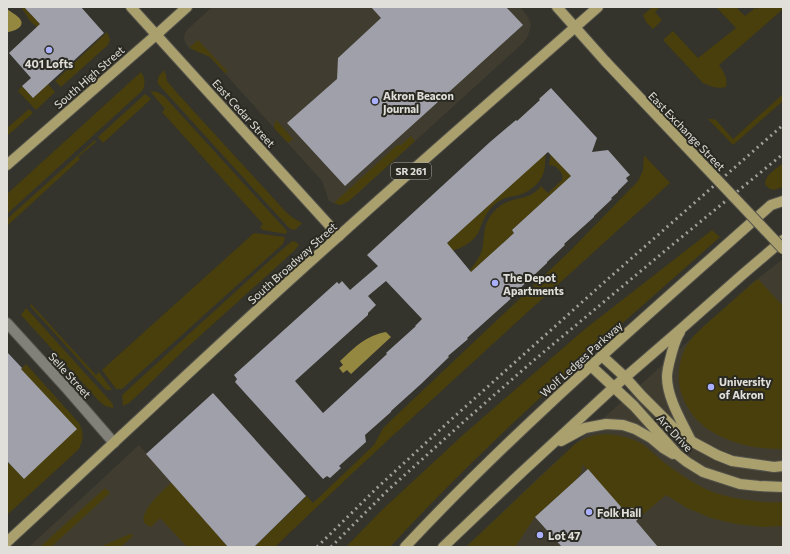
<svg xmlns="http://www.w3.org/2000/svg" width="790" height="554" font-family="Commissioner,sans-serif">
  <rect width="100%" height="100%" fill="#34332c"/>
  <g fill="#403d30">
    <polygon points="212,7 520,7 528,17 531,25 528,36 524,42 358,193 345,203 340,205 336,204 329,201 322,181 210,57 194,50 188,47 185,42 184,38 185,33 188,29"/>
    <polygon points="783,259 783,547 466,547 540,476 695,335 752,283"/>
    <polygon points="139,445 228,547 29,547"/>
  </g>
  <g fill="#483f0c">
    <polygon points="21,7 24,7 32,16 34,15 49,31 31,47 24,39 27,38 39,29 30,21"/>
    <polygon points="652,7 660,7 655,12 662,20 653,29 646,22 643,15"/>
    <path d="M716 7H736L745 16 755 8 757 9 759 7H783V9L719 65C724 72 728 78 726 87L721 88 713 87 703 83 663 40 673 31 698 58 736 28Z"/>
    <polygon points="107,32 110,39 108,45 61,87 55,81"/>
    <polygon points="198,40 228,72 225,73 210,57 194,50 189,48"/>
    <path d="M164 70 166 75 167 81 178 94 285 211 293 218 302 223 296 229 293 230 289 228 159 85C155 79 160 75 164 70Z"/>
    <path d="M141 72C145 78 146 84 142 91L7 214V194Z"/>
    <polygon points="48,84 55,92 36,110 18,91 22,86 33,98"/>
    <polygon points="150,91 157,92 164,96 287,231 286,234 263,230 260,227 263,224 162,112 165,109"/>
    <polygon points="145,94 151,99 103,143 98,137"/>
    <polygon points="783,94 783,101 733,145 708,119 712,119 716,120 733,139"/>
    <polygon points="29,109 33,113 7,136 7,128"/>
    <polygon points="276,120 293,139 288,143 274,128 275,123"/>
    <polygon points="411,136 415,141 349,201 345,203 340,205 334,203 397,145 401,145"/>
    <polygon points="95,140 96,142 78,157 80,159 7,226 7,219"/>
    <path d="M546 152C545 157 545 162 545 167 543 181 532 191 519 195 508 198 504 196 494 205 486 212 483 221 479 231 470 249 450 251 433 256Z"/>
    <path d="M551 154 575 173 512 230 514 233 467 277C470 268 477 262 481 253 484 245 483 237 485 228 487 219 494 209 503 204 517 196 529 201 541 186L548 193 562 180C564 174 559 170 555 166L549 165 550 157Z"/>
    <path d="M644 155 670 183C596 250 522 317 449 384 390 438 332 492 275 547H254L307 496 313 503 374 445 383 428 570 251 638 181 643 170Z"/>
    <path d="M783 163V187C774 190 771 192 765 184 765 175 776 169 783 163Z"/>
    <path d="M712 230 720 237C607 337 492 436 390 547H346L382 510 464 434 585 329Z"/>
    <polygon points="254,233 285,237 283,244 122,389 116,389 102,370"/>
    <polygon points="293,241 296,242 299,245 294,251 180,354 140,393 129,403 123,406 122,395 278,253 291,242"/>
    <path d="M758 279 783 306V449C769 449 754 448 741 444 726 440 709 432 698 421 689 412 679 394 679 381 678 371 680 360 684 351 690 336 709 322 721 311 733 301 745 289 758 279Z"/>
    <polygon points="31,304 96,375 99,372 112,390 106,390 30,306"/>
    <polygon points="26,308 113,404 113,408 105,406 99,401 21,315"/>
    <path d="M26 364 79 423C84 432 84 441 78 450L7 515V465L9 463 24 479 21 369Z"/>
    <path d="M608 434C622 436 634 438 645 446 653 452 659 459 666 464 680 474 693 483 708 490 727 498 763 504 783 502V526L762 527 736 524 711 518 687 508 666 495 641 516 633 508H622L582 464V471L577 479 535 517 515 547H466L575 444C589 436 593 435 608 434Z"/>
    <path d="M172 482 228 547H187L160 518 151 527C128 520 165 489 172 482Z"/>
    <polygon points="105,488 110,493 51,547 40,547"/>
    <polygon points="130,534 132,534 133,536 123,545 124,547 100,547"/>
  </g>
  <g fill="#948740">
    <path d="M7 9C11 12 17 15 20 19 26 27 13 32 7 32Z"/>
    <path d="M386 332 391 337 351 374 347 370 343 373 339 368 343 365 340 361C355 347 365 336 386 332Z"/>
  </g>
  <g fill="#9fa0a9" fill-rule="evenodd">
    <polygon points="24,7 81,7 104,33 33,98 22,86 31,78 9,53 40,24"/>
    <polygon points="371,7 506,7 523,25 345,186 287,123 337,79 338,58 381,18"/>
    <path d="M551 88 597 138 592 152 608 150 630 175 626 178 628 181 618 191V192L611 198 612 199 594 216V217L564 244 565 245 547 262V263L515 293 516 294 467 338 468 339 448 356 449 357 421 384 391 411V412L365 435 366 442 339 466 341 468 330 478 327 476 323 479 244 392 235 382 237 379 234 375 337 282 339 284 342 281 350 290 378 266 367 255 490 142 516 120 517 121 540 100 539 99ZM548 152 571 176 512 230 514 233 471 272 447 243ZM386 281 422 319 415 326H416L386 353 387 354 323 413 295 381 368 315V313L376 305 368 296Z"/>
    <polygon points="7,352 22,368 21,369 77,429 24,479 7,461"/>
    <polygon points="213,393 306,496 254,547 228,547 146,454"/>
    <polygon points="588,469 622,508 633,508 641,516 636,521 658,547 562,547 535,517"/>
  </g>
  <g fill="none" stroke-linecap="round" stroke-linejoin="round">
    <defs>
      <polyline id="minor" points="7,323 68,390 114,443"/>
      <g id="major">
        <polyline points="131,7 339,236"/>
        <polyline points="557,7 606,62"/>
        <polyline points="7,165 156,35 187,7"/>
        <path d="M680 332C676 338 674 345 672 352 670 360 667 369 667 377 667 398 682 422 691 441"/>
        <polyline points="602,356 625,377 642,396 680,434 691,441 717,455 732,461 774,467 783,466"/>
        <polyline points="591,366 634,406 678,455 687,462 703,472 740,484 759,486 783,487"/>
        <polyline points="561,441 585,428 606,424 623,425 635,429 651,438 663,448 673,454"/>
        <path d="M7 542C118 440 227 335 340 235 425 158 512 83 598 7"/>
        <path d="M405 547C519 425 647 316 771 205L783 201"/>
        <polyline points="443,547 523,471 614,387 681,329 742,275 783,240"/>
      </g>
    </defs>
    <use href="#minor" stroke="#53524b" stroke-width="12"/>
    <use href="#major" stroke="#53524b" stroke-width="12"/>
    <use href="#minor" stroke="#828179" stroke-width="10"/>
    <use href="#major" stroke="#aaa06e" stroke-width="10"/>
    <g stroke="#a09f99" stroke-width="3" stroke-dasharray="2 4" stroke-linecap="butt">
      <polyline points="317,547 378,487 455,416 609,278 783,125"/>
      <polyline points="331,547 387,491 460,425 533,361 672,245 783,154"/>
    </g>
    <defs>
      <polyline id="major-bridge" points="606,62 783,249"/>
    </defs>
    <use href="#major-bridge" stroke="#53524b" stroke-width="12" stroke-linecap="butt"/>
    <use href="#major-bridge" stroke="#aaa06e" stroke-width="10"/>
  </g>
  <g fill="#aab0fc" stroke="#2a2922" stroke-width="1.5">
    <circle cx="49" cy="50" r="4"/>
    <circle cx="375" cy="101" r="4"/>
    <circle cx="495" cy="283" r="4"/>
    <circle cx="711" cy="387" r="4"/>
    <circle cx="589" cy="512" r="4"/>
    <circle cx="540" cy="535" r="4"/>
  </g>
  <g text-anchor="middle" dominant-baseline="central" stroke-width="4" stroke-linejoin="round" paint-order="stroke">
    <rect fill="#2a2922" stroke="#a9a8a3" stroke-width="1" x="391" y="163" width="40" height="16" rx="3"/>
    <g font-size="10" font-weight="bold" fill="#e0dfda">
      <text x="411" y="171">SR 261</text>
    </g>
    <g font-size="11" font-weight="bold" fill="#e0dfda" stroke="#2a2922" text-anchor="start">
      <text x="49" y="63" text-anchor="middle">401 Lofts</text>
      <text x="383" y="95">Akron Beacon<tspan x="383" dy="13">Journal</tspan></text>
      <text x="503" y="277">The Depot<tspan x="503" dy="13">Apartments</tspan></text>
      <text x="719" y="381">University<tspan x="719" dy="13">of Akron</tspan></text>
      <text x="597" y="512">Folk Hall</text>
      <text x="548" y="535">Lot 47</text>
    </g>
    <g font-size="11" fill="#e0dfda" stroke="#2a2922">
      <text transform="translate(89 77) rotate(-41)">South High Street</text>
      <text transform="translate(244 113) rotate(48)">East Cedar Street</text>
      <text transform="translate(687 131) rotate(46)">East Exchange Street</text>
      <text transform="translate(292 263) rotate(-42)">South Broadway Street</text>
      <text transform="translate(581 359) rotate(-42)">Wolf Ledges Parkway</text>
      <text transform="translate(70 375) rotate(48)">Selle Street</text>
      <text transform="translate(675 433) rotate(47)">Arc Drive</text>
    </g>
  </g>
  <rect width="790" height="554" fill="none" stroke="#e0dfda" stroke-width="16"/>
</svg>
